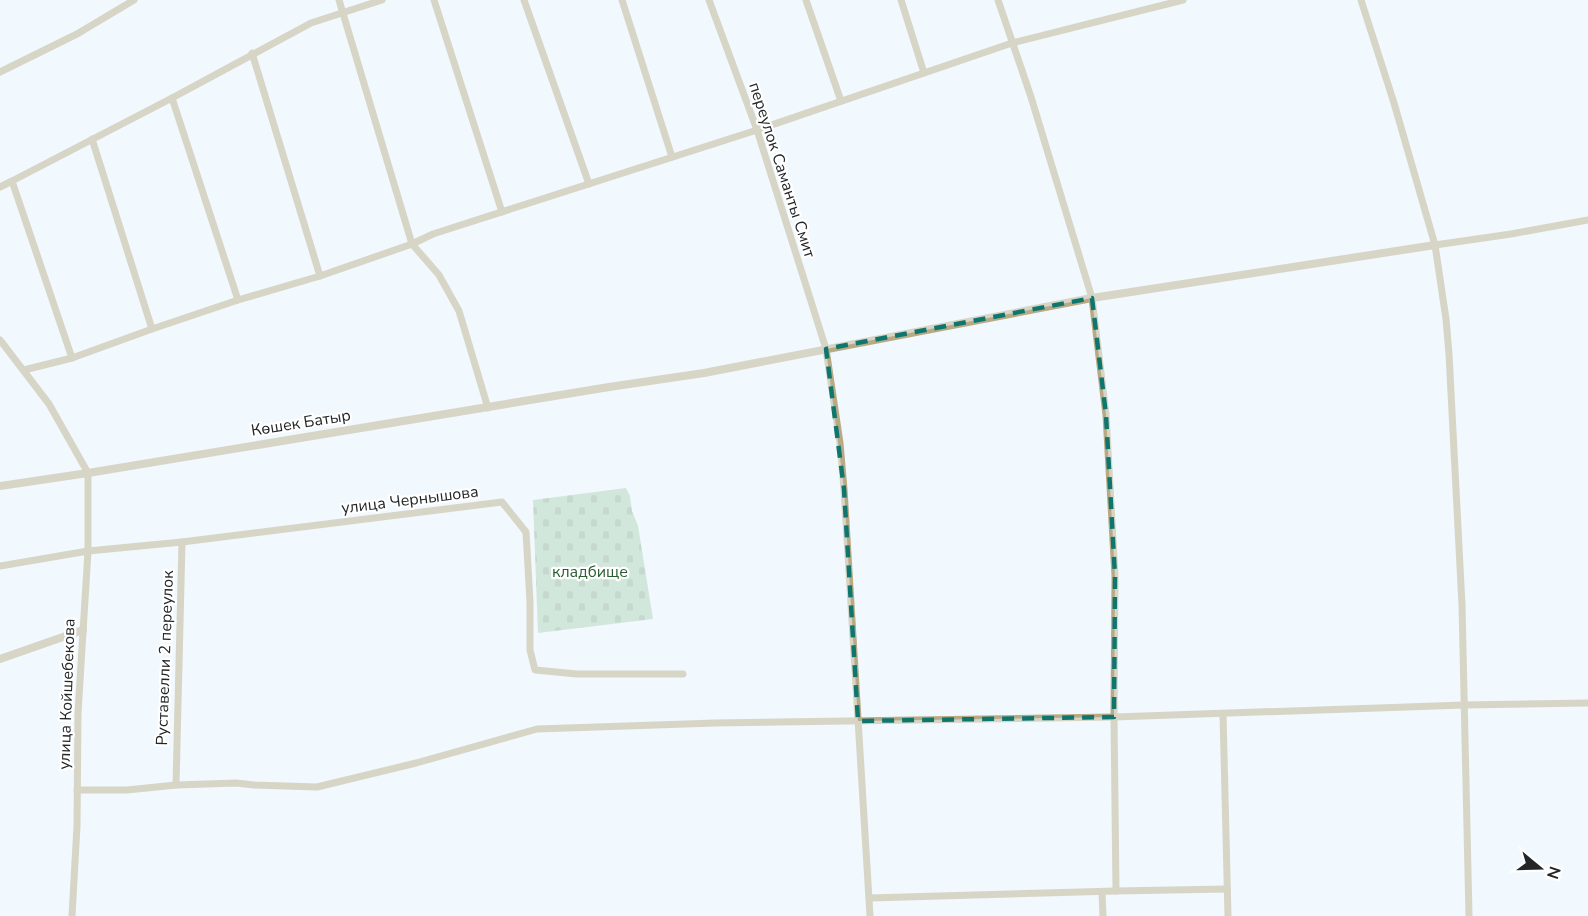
<svg xmlns="http://www.w3.org/2000/svg" width="1588" height="916" font-family="'Nunito Sans',sans-serif">
  <defs>
    <pattern id="cemetery-stones" width="16" height="16" patternUnits="userSpaceOnUse" patternTransform="scale(1.5)"><rect width="16" height="16" fill="#aed2b1"/><path d="M2 7V4a2 2 0 0 1 4 0v3zM10 15v-3a2 2 0 0 1 4 0v3z" fill="#95b498"/></pattern>
  </defs>
  <rect width="100%" height="100%" fill="#f1f8fe"/>
  <polygon fill="url(#cemetery-stones)" points="626,488 630,496 632,511 638,526 653,619 538,633 533,500"/>
  <g fill="none" stroke-linecap="round" stroke-linejoin="round">
    <g stroke="#b8aa84" stroke-width="7">
      <polyline points="339,0 412,244 439,275 459,311 488,408"/>
      <polyline points="382,0 311,23 172,98 12,181 72,358 152,329 238,300 320,276 412,244 433,234 757,130 1012,43 1183,0"/>
      <polyline points="434,0 502,212"/>
      <polyline points="524,0 589,184"/>
      <polyline points="622,0 672,157"/>
      <polyline points="709,0 757,130 826,349 840,443 844,489 870,916"/>
      <polyline points="806,0 841,101"/>
      <polyline points="901,0 924,73"/>
      <polyline points="998,0 1031,97 1092,298 1106,415 1115,576 1114,717 1116,891"/>
      <polyline points="1361,0 1394,103 1435,245 1446,319 1449,354 1462,605 1469,916"/>
      <polyline points="252,53 320,276"/>
      <polyline points="0,72 77,34 134,0"/>
      <polyline points="172,98 238,300"/>
      <polyline points="92,139 152,329"/>
      <polyline points="0,187 12,181"/>
      <polyline points="1435,245 1511,234 1588,220"/>
      <polyline points="0,340 49,404 88,473 88,551 78,713 77,826 72,916"/>
      <polyline points="24,370 72,358"/>
      <polyline points="0,566 88,551 182,542 502,502 526,532 530,602 530,650 535,670 577,674 683,674"/>
      <polyline points="1223,714 1228,916"/>
      <polyline points="176,785 182,542"/>
      <polyline points="77,790 127,790 176,785 236,783 254,785 317,787 416,763 537,729 715,723 1114,717 1464,705 1588,703"/>
      <polyline points="1102,892 1103,916"/>
      <polyline points="870,898 1116,891 1227,889"/>
    </g>
    <g stroke="#b8aa84" stroke-width="8">
      <polyline points="0,486 88,473 609,387 704,373 1092,298 1435,245"/>
      <polyline points="0,659 83,630"/>
    </g>
  </g>
  <path d="M0 0H1588V916H0ZM1092 298 1106 415 1115 576 1114 717 858 721 844 489 826 349Z" fill="#f1f8fe" fill-opacity=".55" fill-rule="evenodd"/>
  <path fill="none" stroke="#0f766e" stroke-width="4.5" stroke-dasharray="12 8" stroke-linejoin="round" d="M1092 298 1106 415 1115 576 1114 717 858 721 844 489 826 349Z"/>
  <g text-anchor="middle" dominant-baseline="central" stroke-width="4.5" stroke-linejoin="round" paint-order="stroke">
    <g font-size="16" fill="#232527" stroke="#fff">
      <text transform="translate(782 170) rotate(72)">переулок Саманты Смит</text>
      <text transform="translate(301 423) rotate(-9)">Көшек Батыр</text>
      <text transform="translate(410 500) rotate(-7)">улица Чернышова</text>
      <text transform="translate(165 658) rotate(-88)">Руставелли 2 переулок</text>
      <text transform="translate(67 694) rotate(-88)">улица Койшебекова</text>
    </g>
    <g font-size="16" fill="#2a5d32" stroke="#fff">
      <text x="590" y="572">кладбище</text>
    </g>
  </g>
  <g transform="translate(1540 868) rotate(109)" stroke="#ffffff" stroke-width="4.5" paint-order="stroke">
  <path d="M0-4.5L10 22L0 15L-10 22Z" fill="#232527"/>
  <text y="-9" font-size="16" font-weight="bold" text-anchor="middle" fill="#232527">N</text>
  </g>
</svg>
